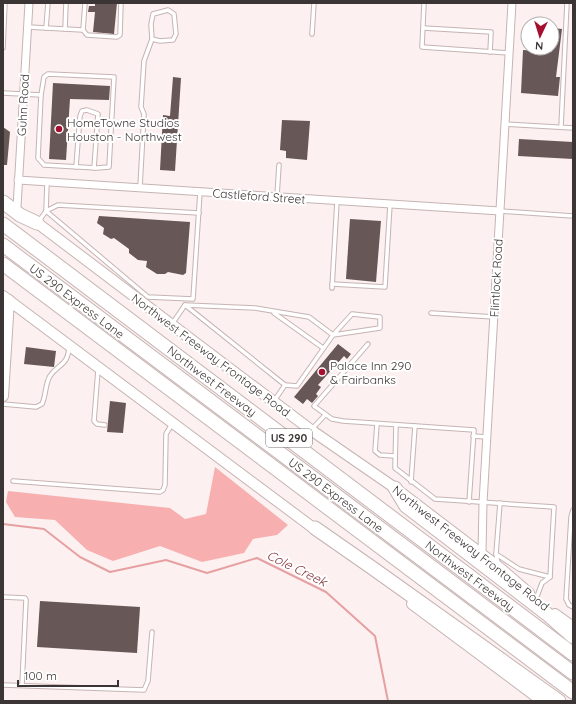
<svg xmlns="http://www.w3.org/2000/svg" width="576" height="704" font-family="Quicksand,sans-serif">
  <rect width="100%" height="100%" fill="#fcf1f0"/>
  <polygon fill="#f7afb0" points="215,467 288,525 277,535 253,539 244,553 202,562 160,546 113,561 87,550 55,520 15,517 6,502 8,491 170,508 185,519 206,514"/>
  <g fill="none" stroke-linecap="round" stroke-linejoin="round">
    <polyline stroke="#e7a0a1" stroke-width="2" points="3,524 44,529 80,557 110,572 166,560 207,573 257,558 326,592 375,636 388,701"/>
  </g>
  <g fill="#675757">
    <polygon points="95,3 117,3 114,34 93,32 95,12 88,12 89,6 95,6"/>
    <polygon points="552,28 562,29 556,77 560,77 558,96 521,93 523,50 552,52"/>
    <polygon points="173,77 181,78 175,171 160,170 163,115 170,116"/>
    <polygon points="53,83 110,86 109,100 70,99 66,160 49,159"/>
    <polygon points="282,120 310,121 307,160 286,158 286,151 280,150"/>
    <polygon points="3,127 10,132 7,165 3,165"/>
    <polygon points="519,139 573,142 573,159 518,156"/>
    <polygon points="99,216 190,222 186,273 183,275 168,272 165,274 157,274 146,267 147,261 138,260 129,253 129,249 114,238 111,239 103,234 104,228 97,223"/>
    <polygon points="350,219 381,221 376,282 346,279"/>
    <polygon points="338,344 351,354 347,359 344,356 318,385 321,387 316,394 318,396 312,403 307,399 303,404 294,397"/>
    <polygon points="26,347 56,351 54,367 24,364"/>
    <polygon points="110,401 126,403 123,433 107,432"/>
    <polygon points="40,601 140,607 137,653 37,647"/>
  </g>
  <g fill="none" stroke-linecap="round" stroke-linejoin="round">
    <defs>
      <g id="lane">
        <polyline points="424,3 422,47 509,53"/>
        <polyline points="28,27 83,30 85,3"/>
        <polyline points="46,28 48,3"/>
        <polyline points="423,28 491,32 490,52"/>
        <polyline points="65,29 66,3"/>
        <polyline points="83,30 87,35 117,37 120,35 121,3"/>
        <polyline points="312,34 314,3"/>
        <polyline points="3,48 5,3"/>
        <polyline points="3,93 41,95 38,158 44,165 97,168 109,167 114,77 48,74 44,77 41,95"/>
        <polyline points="505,124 573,128"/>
        <polyline points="561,127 567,3"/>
        <polyline points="76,167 80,116 82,111 87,110 98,114 94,168"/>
        <polyline points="47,183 46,211 148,297 193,299 200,192"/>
        <polyline points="140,187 144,114 141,107 144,61 152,39 160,41 173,40 176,34 174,14 168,10 153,14 151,24 152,39"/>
        <polyline points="277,196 279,165"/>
        <polyline points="500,211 573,216"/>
        <polyline points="39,221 46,211 58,205 199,213"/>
        <polyline points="332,284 385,287 390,204"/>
        <polyline points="332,288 337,201"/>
        <polyline points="185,305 255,308 309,317 333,335 352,314 380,317 380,328 333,335 297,386 285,385"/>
        <polyline points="274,313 323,348"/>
        <polyline points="431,313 494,317"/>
        <polyline points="172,324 185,305 285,385 274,401"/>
        <polyline points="368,344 314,406 332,419 343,421 474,430 469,502"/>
        <polyline points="98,370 94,421 97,424 105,425"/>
        <path d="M3 404 36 407 42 404C46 396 45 384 50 376 58 364 68 366 69 347"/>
        <polyline points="377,424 375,451 380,455 395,456"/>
        <polyline points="396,425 395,468 435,499 554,507 550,577 542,583 536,599"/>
        <polyline points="312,429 325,415"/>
        <polyline points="473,436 486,437"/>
        <polyline points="13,481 160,492 163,490 165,485 166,434 172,424"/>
        <polyline points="411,482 415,426"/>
        <polyline points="573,510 571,517 566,599 569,605 573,607"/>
        <polyline points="496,554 519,569 550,577"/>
        <polyline points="498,563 496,554 500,503"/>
        <polyline points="3,597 25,598 26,600 22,685"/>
        <polyline points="3,685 144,690 148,681 152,632"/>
      </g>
      <g id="street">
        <polyline points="18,180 500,211"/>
        <polyline points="17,207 29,3"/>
        <polyline points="482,553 483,503 512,3"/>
      </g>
      <g id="secondary">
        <polyline points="32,219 311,430 395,488 500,568 529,593"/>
        <polyline points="3,296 320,533"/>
        <polyline points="3,396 9,300"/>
        <polyline points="412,604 542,701"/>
        <polyline points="555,614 573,627"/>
      </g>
      <g id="highway">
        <polyline points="3,202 20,215 37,223"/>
        <polyline points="3,224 573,654"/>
        <polyline points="3,245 573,673"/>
        <polyline points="3,264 573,692"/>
        <polyline points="395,488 406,506 547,614 573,637"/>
        <polyline points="315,528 371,567 559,701"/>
      </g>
    </defs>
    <use href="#lane" stroke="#c6b4b3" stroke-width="5.5"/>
    <use href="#street" stroke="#c6b4b3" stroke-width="9"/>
    <use href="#secondary" stroke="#c6b4b3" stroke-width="12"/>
    <use href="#highway" stroke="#c6b4b3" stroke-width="15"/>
    <use href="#lane" stroke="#fff" stroke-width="3.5"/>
    <use href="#street" stroke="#fff" stroke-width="7"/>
    <use href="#secondary" stroke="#fff" stroke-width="10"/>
    <use href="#highway" stroke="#fff" stroke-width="13"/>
  </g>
  <g fill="#a70f30" stroke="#fff" stroke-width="1.5">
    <circle cx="59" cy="129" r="4"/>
    <circle cx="322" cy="372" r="4"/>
  </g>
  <g text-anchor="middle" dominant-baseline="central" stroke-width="4" stroke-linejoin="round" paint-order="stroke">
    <rect fill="#fff" stroke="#767272" stroke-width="1" x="266" y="429" width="46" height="18" rx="3"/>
    <g font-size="11" font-weight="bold" fill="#3c3535">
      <text x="289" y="438">US 290</text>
    </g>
    <g font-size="12" fill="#3c3535" stroke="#fff">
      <text transform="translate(23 105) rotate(-87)">Guhn Road</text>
      <text transform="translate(259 196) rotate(4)">Castleford Street</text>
      <text transform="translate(496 278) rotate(-87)">Flintlock Road</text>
      <text transform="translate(77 301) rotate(37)">US 290 Express Lane</text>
      <text transform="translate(211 355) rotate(37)">Northwest Freeway Frontage Road</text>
      <text transform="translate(212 381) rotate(37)">Northwest Freeway</text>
      <text transform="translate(336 495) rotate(37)">US 290 Express Lane</text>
      <text transform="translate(471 548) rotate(38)">Northwest Freeway Frontage Road</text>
      <text transform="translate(470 576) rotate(37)">Northwest Freeway</text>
    </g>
    <g font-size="12" fill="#3c3535" stroke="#fff" text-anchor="start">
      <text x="67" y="122">HomeTowne Studios<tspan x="67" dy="14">Houston - Northwest</tspan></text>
      <text x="330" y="365">Palace Inn 290<tspan x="330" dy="14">&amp; Fairbanks</tspan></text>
    </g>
    <g font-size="13" font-style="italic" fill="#853138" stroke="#fff">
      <text transform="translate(297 568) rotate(26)">Cole Creek</text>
    </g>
  </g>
  <rect width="576" height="704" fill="none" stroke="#3c3535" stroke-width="8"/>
  <g transform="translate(540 36) rotate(184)"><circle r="19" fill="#ffffff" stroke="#b1aeae"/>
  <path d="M0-3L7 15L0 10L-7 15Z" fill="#a70f30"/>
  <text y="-6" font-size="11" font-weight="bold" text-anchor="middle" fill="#3c3535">N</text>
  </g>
  <path d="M18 680v6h100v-6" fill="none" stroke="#3c3535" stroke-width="2"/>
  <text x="24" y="680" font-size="12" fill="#3c3535" stroke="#ffffff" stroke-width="3" paint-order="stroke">100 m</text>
</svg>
